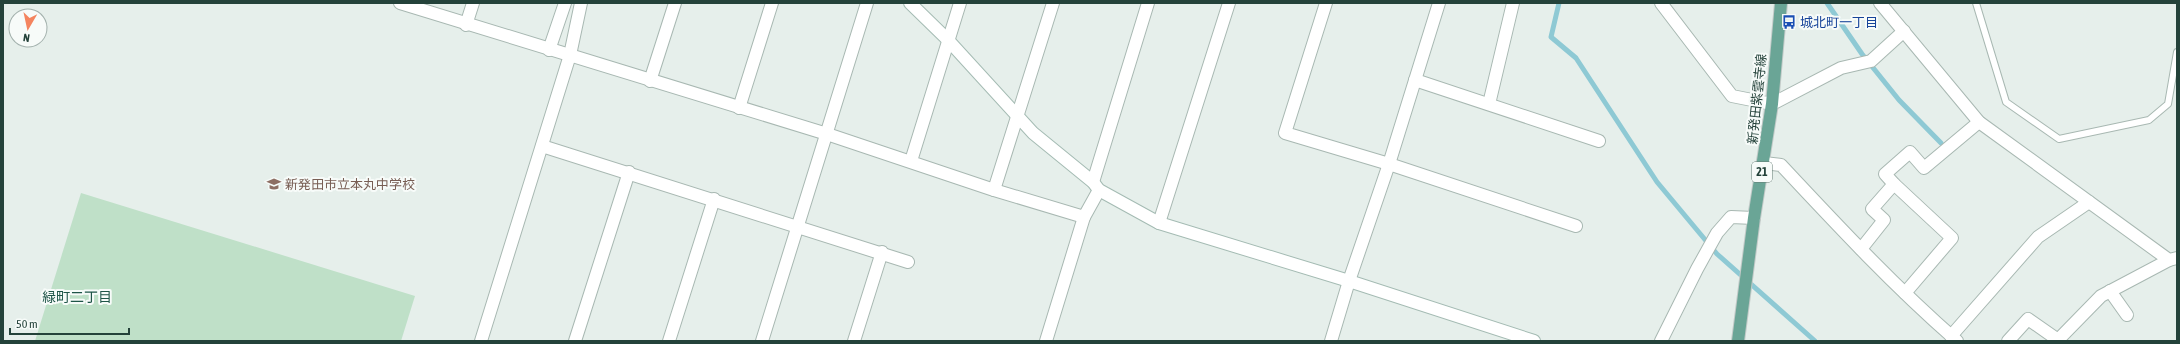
<svg xmlns="http://www.w3.org/2000/svg" width="2180" height="344" font-family="'Asap Condensed','Noto Sans JP',sans-serif">
  <rect width="100%" height="100%" fill="#e6efeb"/>
  <polygon fill="#bfe0c8" points="81,193 415,296 401,341 35,341"/>
  <g fill="none" stroke-linecap="round" stroke-linejoin="round">
    <g stroke="#8ec9d4" stroke-width="5">
      <polyline points="1559,3 1551,37 1576,58 1657,182 1717,254 1815,341"/>
      <polyline points="1827,3 1862,54 1899,100 1941,143"/>
    </g>
    <defs>
      <polyline id="lane" points="1976,3 2006,102 2059,139 2149,120 2168,104 2177,52"/>
      <g id="street">
        <polyline points="400,3 827,134 994,190 1084,217 1099,190"/>
        <polyline points="1326,3 1285,133 1389,164 1576,226"/>
        <polyline points="1661,3 1732,96 1772,104 1841,68 1871,61 1904,31"/>
        <polyline points="1880,3 1979,122 2169,260 2177,258"/>
        <polyline points="466,25 473,3"/>
        <polyline points="549,50 565,3"/>
        <polyline points="1415,80 1599,141"/>
        <polyline points="650,81 675,3"/>
        <polyline points="1489,104 1513,3"/>
        <polyline points="739,108 772,3"/>
        <polyline points="542,146 908,262"/>
        <polyline points="911,161 960,3"/>
        <path d="M1764 163 1781 165C1838 226 1894 286 1957 341"/>
        <polyline points="1093,182 1148,3"/>
        <polyline points="1894,184 1952,238 1905,293"/>
        <polyline points="994,190 1053,3"/>
        <polyline points="1159,223 1229,3"/>
        <polyline points="1861,249 1884,220 1872,209 1894,184 1885,174 1910,152 1924,168 1979,122"/>
        <polyline points="2110,291 2127,315"/>
        <polyline points="1951,336 2038,237 2089,202"/>
        <polyline points="481,341 570,55 581,3"/>
        <polyline points="575,341 629,172"/>
        <polyline points="669,341 714,199"/>
        <polyline points="762,341 867,3"/>
        <polyline points="854,341 882,252"/>
        <polyline points="1046,341 1084,217"/>
        <polyline points="1331,341 1349,281 1389,164 1439,3"/>
        <polyline points="1661,341 1697,269 1717,233 1731,217 1754,218"/>
        <polyline points="2008,341 2028,319 2058,340 2101,296 2169,260"/>
      </g>
      <polyline id="secondary" points="910,3 948,40 1033,133 1093,182 1099,190 1159,223 1349,281 1534,341"/>
      <polyline id="primary" points="1738,341 1754,218 1772,104 1781,3"/>
    </defs>
    <use href="#lane" stroke="#a8b8b2" stroke-width="8"/>
    <use href="#street" stroke="#a8b8b2" stroke-width="14"/>
    <use href="#secondary" stroke="#a4bbb3" stroke-width="14"/>
    <use href="#primary" stroke="#c2cac8" stroke-width="14"/>
    <use href="#lane" stroke="#fff" stroke-width="6"/>
    <use href="#street" stroke="#fff" stroke-width="12"/>
    <use href="#secondary" stroke="#fff" stroke-width="12"/>
    <use href="#primary" stroke="#6aa596" stroke-width="12"/>
  </g>
  <defs>
    <symbol id="bus-bare" viewBox="-9 -9 18 18"><path d="M-5-6H5V4H4V6H2V4H-2V6H-4V4H-5ZM-3.5-4V0h7V-4ZM-3.5 1.2v1.5H-2V1.2ZM2 1.2v1.5H3.5V1.2Z" fill="#1a4fb4" stroke="#f7fbf9" stroke-width="2.5" paint-order="stroke"/></symbol>
    <symbol id="school-bare" viewBox="-9 -9 18 18"><path d="M0-5L7-2L0 1L-7-2ZM-4 1L0 2.5L4 1V4Q0 6-4 4Z" fill="#8d6e63" stroke="#f7fbf9" stroke-width="2.5" paint-order="stroke"/></symbol>
  </defs>
  <g fill-rule="evenodd">
    <use href="#bus-bare" x="1779" y="12" width="20" height="20"/>
    <use href="#school-bare" x="264" y="174" width="20" height="20"/>
  </g>
  <g text-anchor="middle" dominant-baseline="central" stroke-width="4" stroke-linejoin="round" paint-order="stroke">
    <rect fill="#f7fbf9" stroke="#637a73" stroke-width="1" x="1752" y="162" width="20" height="20" rx="3"/>
    <g font-size="12" font-weight="bold" fill="#24423a">
      <text x="1762" y="172">21</text>
    </g>
    <g font-size="13" fill="#164399" stroke="#f7fbf9" text-anchor="start">
      <text x="1800" y="22">城北町一丁目</text>
    </g>
    <g font-size="13" fill="#24423a" stroke="#f7fbf9">
      <text transform="translate(1757 99) rotate(-84)">新発田紫雲寺線</text>
    </g>
    <g font-size="13" fill="#785e54" stroke="#f7fbf9" text-anchor="start">
      <text x="285" y="184">新発田市立本丸中学校</text>
    </g>
    <g font-size="14" fill="#1f5548" stroke="#f7fbf9">
      <text x="77" y="297">緑町二丁目</text>
    </g>
  </g>
  <rect width="2180" height="344" fill="none" stroke="#24423a" stroke-width="8"/>
  <g transform="translate(28 28) rotate(189)"><circle r="19" fill="#f7fbf9" stroke="#a3b1ad"/>
  <path d="M0-3L7 15L0 10L-7 15Z" fill="#f4845f"/>
  <text y="-6" font-size="11" font-weight="bold" text-anchor="middle" fill="#24423a">N</text>
  </g>
  <path d="M10 328v6h119v-6" fill="none" stroke="#24423a" stroke-width="2"/>
  <text x="16" y="328" font-size="12" fill="#24423a" stroke="#f7fbf9" stroke-width="3" paint-order="stroke">50 m</text>
</svg>
